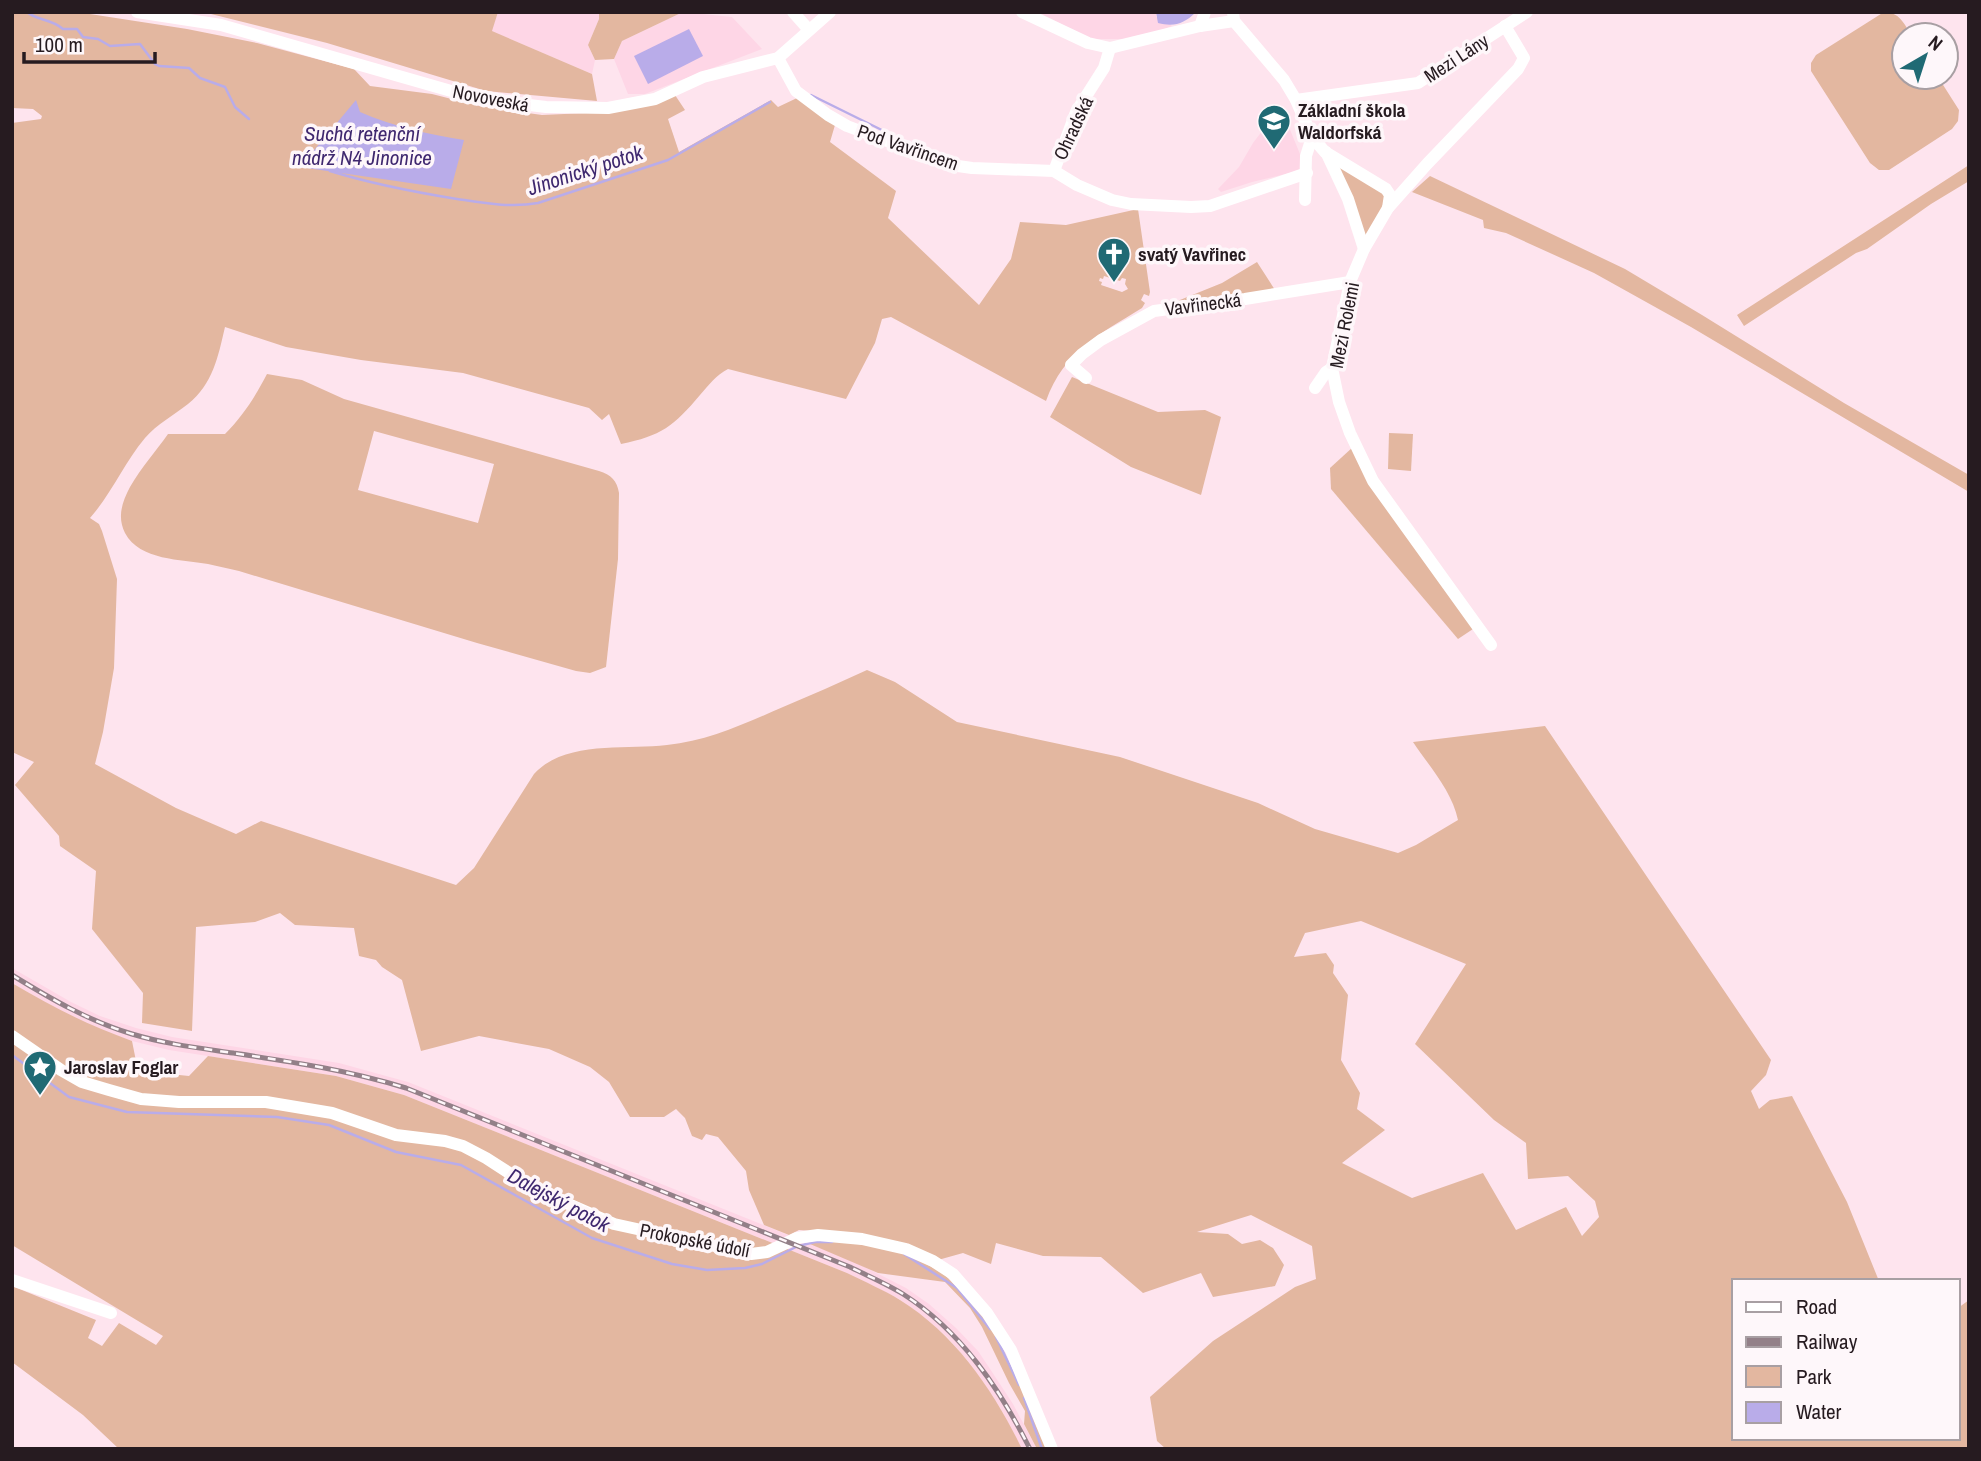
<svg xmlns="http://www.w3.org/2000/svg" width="1981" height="1461" font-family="'Archivo Narrow',sans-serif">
  <rect width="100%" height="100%" fill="#fee4ee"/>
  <g fill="#fed6e6">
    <polygon points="498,12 599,12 599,19 588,45 595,60 592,74 491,31"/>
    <polygon points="683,12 732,17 762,49 645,94 628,94 614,59 622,41"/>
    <polygon points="1038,12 1156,12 1156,17 1172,26 1146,36 1130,39 1091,39"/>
    <polygon points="1282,110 1302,159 1302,170 1252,182 1221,192 1218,189 1239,167 1253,143 1272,118 1271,116"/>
    <polygon points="12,968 71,1002 100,1016 136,1028 172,1037 339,1063 408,1082 853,1261 906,1288 929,1304 956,1328 978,1351 994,1375 1013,1404 1037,1449 1022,1449 1002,1411 983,1382 967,1360 947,1337 921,1315 899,1299 847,1273 404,1095 336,1076 169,1050 132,1041 95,1028 65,1014 12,983"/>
  </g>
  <g fill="#e3b7a0" fill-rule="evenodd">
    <path d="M12 12H77L187 29 257 43 354 69 370 86 432 94 479 106 542 115 609 112 675 95 685 110 668 119 679 152 771 100 778 107 797 98 835 125 830 142 896 191 888 218 979 305 1011 259 1020 222 1066 225 1138 209 1150 292 1149 296 1144 294 1141 300 1145 303 1142 308C1100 334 1064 351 1046 401L891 317 882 319 875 343 846 399 728 369C716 375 709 385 700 395 674 426 661 436 621 444L609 414 602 420 589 408 463 373 361 360 286 347 225 327C218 357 213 384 188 404 174 415 157 424 145 438 124 463 112 493 90 518L99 524 102 531 117 579 114 668 103 732 95 764 176 808 236 834 261 821 456 885 474 868 534 774C565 740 625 750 667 745 708 741 746 723 783 707 811 695 839 683 867 670L895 682 957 722 1120 757 1258 803 1315 829 1398 853 1416 845 1458 820C1452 791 1429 766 1413 742L1545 726 1771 1060 1766 1075 1751 1091 1759 1109 1770 1100 1792 1096 1847 1202 1879 1281H1734V1438H1958V1308L1969 1300V1449H1330L1325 1447 1324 1449H1166L1157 1441 1150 1397 1213 1341 1295 1287 1316 1279 1312 1246 1251 1215 1197 1232 1228 1234 1242 1244 1260 1240 1273 1248 1284 1265 1275 1286 1213 1297 1201 1273 1143 1293 1101 1257 1043 1256 996 1243 991 1264 963 1253 938 1260 865 1235 799 1230 789 1235 764 1225 749 1190 746 1171 718 1137 706 1134 702 1140 692 1136 685 1118 676 1109 664 1117H630L609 1082 590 1067 549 1049 479 1036 421 1051 402 980 382 967 376 960 359 956 354 928 295 925 280 913 255 922 196 927 192 1031 142 1023 143 993 92 929 96 871 60 846 59 836 15 785 34 762 12 752V123L41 119 42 116 33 109 12 108ZM1104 276 1120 281 1122 278 1126 279 1125 284 1128 289 1122 292 1101 285 1102 282 1099 281 1100 278 1103 279ZM1361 921 1466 964 1415 1044 1494 1120 1526 1143 1528 1179 1568 1176 1595 1201 1599 1217 1582 1236 1566 1207 1516 1230 1483 1173 1412 1198 1342 1163 1385 1130 1357 1109 1360 1093 1341 1060 1348 995 1333 973 1334 965 1326 953 1294 957 1305 933Z"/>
    <polygon points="203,12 498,12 492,31 592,74 597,101 486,91 327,43"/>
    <polygon points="599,12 683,12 622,41 614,59 595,60 588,45 599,19"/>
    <path d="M1884 12C1899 12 1904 23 1911 35H1904V77H1938L1959 110 1958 121 1952 129 1889 170H1879L1870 163 1811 71V63L1816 55Z"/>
    <polygon points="1329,157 1383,191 1386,202 1366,241"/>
    <polygon points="1969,165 1969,181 1931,204 1867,249 1856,253 1744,326 1737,315"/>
    <polygon points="1430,176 1625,269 1702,315 1844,403 1969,475 1969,492 1691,327 1594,273 1506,233 1484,228 1483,220 1412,192"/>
    <polygon points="1257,262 1275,290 1170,304 1222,283"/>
    <path d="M267 374 302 380 344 399 599 471C611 475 617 480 619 493L618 559 606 667 590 673 576 671 477 643 239 571C229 569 218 566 208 564 181 559 140 561 125 533 117 517 122 502 130 487 141 468 156 451 168 434H225C243 416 255 397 267 374ZM374 431 494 464 478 523 358 490Z"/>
    <polygon points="1072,377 1158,412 1205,410 1221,417 1201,495 1131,467 1050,417"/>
    <polygon points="1389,433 1413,434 1411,471 1388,469"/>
    <polygon points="1353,447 1473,629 1458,639 1331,489 1330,468"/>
    <path d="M12 983C52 1007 88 1025 132 1041L136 1061 150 1072 189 1076 208 1056 336 1076 404 1095 847 1273C865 1282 884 1290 900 1300 956 1335 994 1391 1022 1449H119L83 1415 12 1362V1286L96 1320 88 1338 102 1346 119 1323 156 1345 163 1336 12 1245Z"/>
    <polygon points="820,1238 902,1251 943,1273 986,1318 1035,1415 1048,1449 1037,1449 1024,1424 1025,1411 1009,1383 982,1327 970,1308 945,1282 878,1273 810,1244"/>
  </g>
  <g fill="#b9ace9">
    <path d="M1156 12H1196C1184 24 1174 27 1158 23Z"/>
    <polygon points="689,29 703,56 648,84 634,56"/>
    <path d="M356 100 360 112C394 127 428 134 464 140L451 189 300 167Z"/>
  </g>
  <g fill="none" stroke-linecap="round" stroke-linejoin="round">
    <g stroke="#b9ace9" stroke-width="2.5">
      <path d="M27 12C37 21 50 18 63 29H77L83 37 98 39 110 46 140 44 155 64 159 66 189 68 200 78 225 87 235 107 249 119"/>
      <polyline points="811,95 902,140"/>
      <path d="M330 171C372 184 414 192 457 199 484 203 511 208 538 203L668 160 770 102"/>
      <polyline points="12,1055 69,1097 127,1112 277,1117 329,1125 396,1152 461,1165 592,1238 672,1264 707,1270 745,1268 762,1264 798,1246 815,1242 832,1242"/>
      <polyline points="904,1254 957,1288 990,1329"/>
      <polyline points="996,1337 1019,1385"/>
      <polyline points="1024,1398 1042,1449"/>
    </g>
    <g stroke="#fff" stroke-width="12">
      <polyline points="137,12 221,25 479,99 546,107 608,108 655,99 703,77 778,58 830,12"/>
      <polyline points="793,12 809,30"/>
      <polyline points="1022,12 1088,43 1110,48 1200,26 1234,21"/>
      <polyline points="1233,12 1234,21 1284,80 1296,100 1312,137 1325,152 1386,189 1390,195 1388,208"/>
      <polyline points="1200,26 1205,12"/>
      <polyline points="778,58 796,91 828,115 847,126 951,165 972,168 1054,171 1077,185 1112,200 1131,204 1191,207 1210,206 1307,173"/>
      <polyline points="1296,100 1418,83 1527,12"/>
      <polyline points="1326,152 1348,199 1364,249"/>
      <polyline points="1054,171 1076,112 1104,68 1110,48"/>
      <polyline points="1305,200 1306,156 1312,137"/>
      <polyline points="1086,378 1071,365 1082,354 1101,340 1154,311 1245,299 1350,282"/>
      <polyline points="1315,388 1326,372 1332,368"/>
      <polyline points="1491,645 1373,481 1350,433 1339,402 1332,368 1350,282 1364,249 1388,208 1427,164 1518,69 1524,58 1505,26"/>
      <polyline points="12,1036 61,1070 82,1082 109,1090 141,1099 179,1102 266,1102 332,1113 396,1135 445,1141 463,1146 486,1158 534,1189 614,1224 751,1254 767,1252 797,1238 818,1235 862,1239 906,1249 933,1261 953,1274 987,1313 1011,1350 1052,1449"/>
      <polyline points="12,1280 111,1313"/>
    </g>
    <defs>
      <path id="rail" d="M12 975C51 999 89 1021 132 1034 165 1044 199 1048 233 1053 293 1062 347 1070 406 1088L850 1267C868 1276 887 1284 903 1294 961 1331 1000 1389 1030 1449"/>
    </defs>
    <use href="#rail" stroke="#938088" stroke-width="5"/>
    <use href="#rail" stroke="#fef7fa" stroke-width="2.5" stroke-dasharray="8" stroke-linecap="butt"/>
  </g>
  <defs>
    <symbol id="school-pin" viewBox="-11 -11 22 30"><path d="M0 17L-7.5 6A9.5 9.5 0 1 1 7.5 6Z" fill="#206a74" stroke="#fef7fa"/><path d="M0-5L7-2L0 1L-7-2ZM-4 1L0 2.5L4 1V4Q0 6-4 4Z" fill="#fff"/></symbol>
    <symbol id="church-pin" viewBox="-11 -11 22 30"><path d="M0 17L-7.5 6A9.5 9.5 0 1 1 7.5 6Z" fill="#206a74" stroke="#fef7fa"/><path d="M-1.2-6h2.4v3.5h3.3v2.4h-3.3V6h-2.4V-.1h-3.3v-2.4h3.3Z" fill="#fff"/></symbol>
    <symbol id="sight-pin" viewBox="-11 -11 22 30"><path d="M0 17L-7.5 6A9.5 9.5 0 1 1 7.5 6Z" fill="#206a74" stroke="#fef7fa"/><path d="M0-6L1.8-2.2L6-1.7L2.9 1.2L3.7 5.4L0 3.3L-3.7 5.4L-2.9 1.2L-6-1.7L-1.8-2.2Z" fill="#fff"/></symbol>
  </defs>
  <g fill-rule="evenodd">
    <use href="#school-pin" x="1255" y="102" width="38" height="52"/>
    <use href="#church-pin" x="1095" y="235" width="38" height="52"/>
    <use href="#sight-pin" x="21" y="1048" width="38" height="52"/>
  </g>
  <g text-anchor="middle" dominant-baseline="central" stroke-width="7" stroke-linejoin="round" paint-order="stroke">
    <g font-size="19" fill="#261b20" stroke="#fef7fa">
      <text transform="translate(1456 58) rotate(-33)">Mezi Lány</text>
      <text transform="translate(491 98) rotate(11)">Novoveská</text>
      <text transform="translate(1073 128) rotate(-65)">Ohradská</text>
      <text transform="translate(908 147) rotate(19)">Pod Vavřincem</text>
      <text transform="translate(1203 304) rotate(-7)">Vavřinecká</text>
      <text transform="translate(1344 325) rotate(-79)">Mezi Rolemi</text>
      <text transform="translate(695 1240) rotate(11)">Prokopské údolí</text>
    </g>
    <g font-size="19" font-weight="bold" fill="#261b20" stroke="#fef7fa" text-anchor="start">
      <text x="1298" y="110">Základní škola<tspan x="1298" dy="22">Waldorfská</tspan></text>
      <text x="1138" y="254">svatý Vavřinec</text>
      <text x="64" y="1067">Jaroslav Foglar</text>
    </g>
    <g font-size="21" font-style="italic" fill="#3f286f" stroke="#fef7fa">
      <text x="362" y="133">Suchá retenční<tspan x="362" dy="24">nádrž N4 Jinonice</tspan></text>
      <text transform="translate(585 170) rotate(-18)">Jinonický potok</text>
      <text transform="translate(559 1200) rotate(28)">Dalejský potok</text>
    </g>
  </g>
  <rect width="1981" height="1461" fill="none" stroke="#261b20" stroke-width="28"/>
  <rect x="1732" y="1279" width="228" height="161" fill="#fef7fa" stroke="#a89fa3" stroke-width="2"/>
  <rect x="1746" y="1302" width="35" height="10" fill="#ffffff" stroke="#a89fa3" stroke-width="2"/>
  <text x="1796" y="1314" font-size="21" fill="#261b20">Road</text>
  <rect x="1746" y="1337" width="35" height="10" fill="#938088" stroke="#a89fa3" stroke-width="2"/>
  <text x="1796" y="1349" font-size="21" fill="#261b20">Railway</text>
  <rect x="1746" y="1366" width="35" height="21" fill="#e3b7a0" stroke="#a89fa3" stroke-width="2"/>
  <text x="1796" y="1384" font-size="21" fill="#261b20">Park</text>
  <rect x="1746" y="1402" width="35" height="21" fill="#b9ace9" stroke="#a89fa3" stroke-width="2"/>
  <text x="1796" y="1419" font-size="21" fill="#261b20">Water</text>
  <g transform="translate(1925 56) rotate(39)"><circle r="33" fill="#fef7fa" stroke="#a89fa3" stroke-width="2"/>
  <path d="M0-5L12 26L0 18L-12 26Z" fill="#206a74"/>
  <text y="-10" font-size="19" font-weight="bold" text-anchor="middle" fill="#261b20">N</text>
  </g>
  <path d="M24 52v10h131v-10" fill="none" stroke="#261b20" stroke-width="3.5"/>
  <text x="35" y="52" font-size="21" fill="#261b20" stroke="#fef7fa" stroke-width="5" paint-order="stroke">100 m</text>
</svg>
